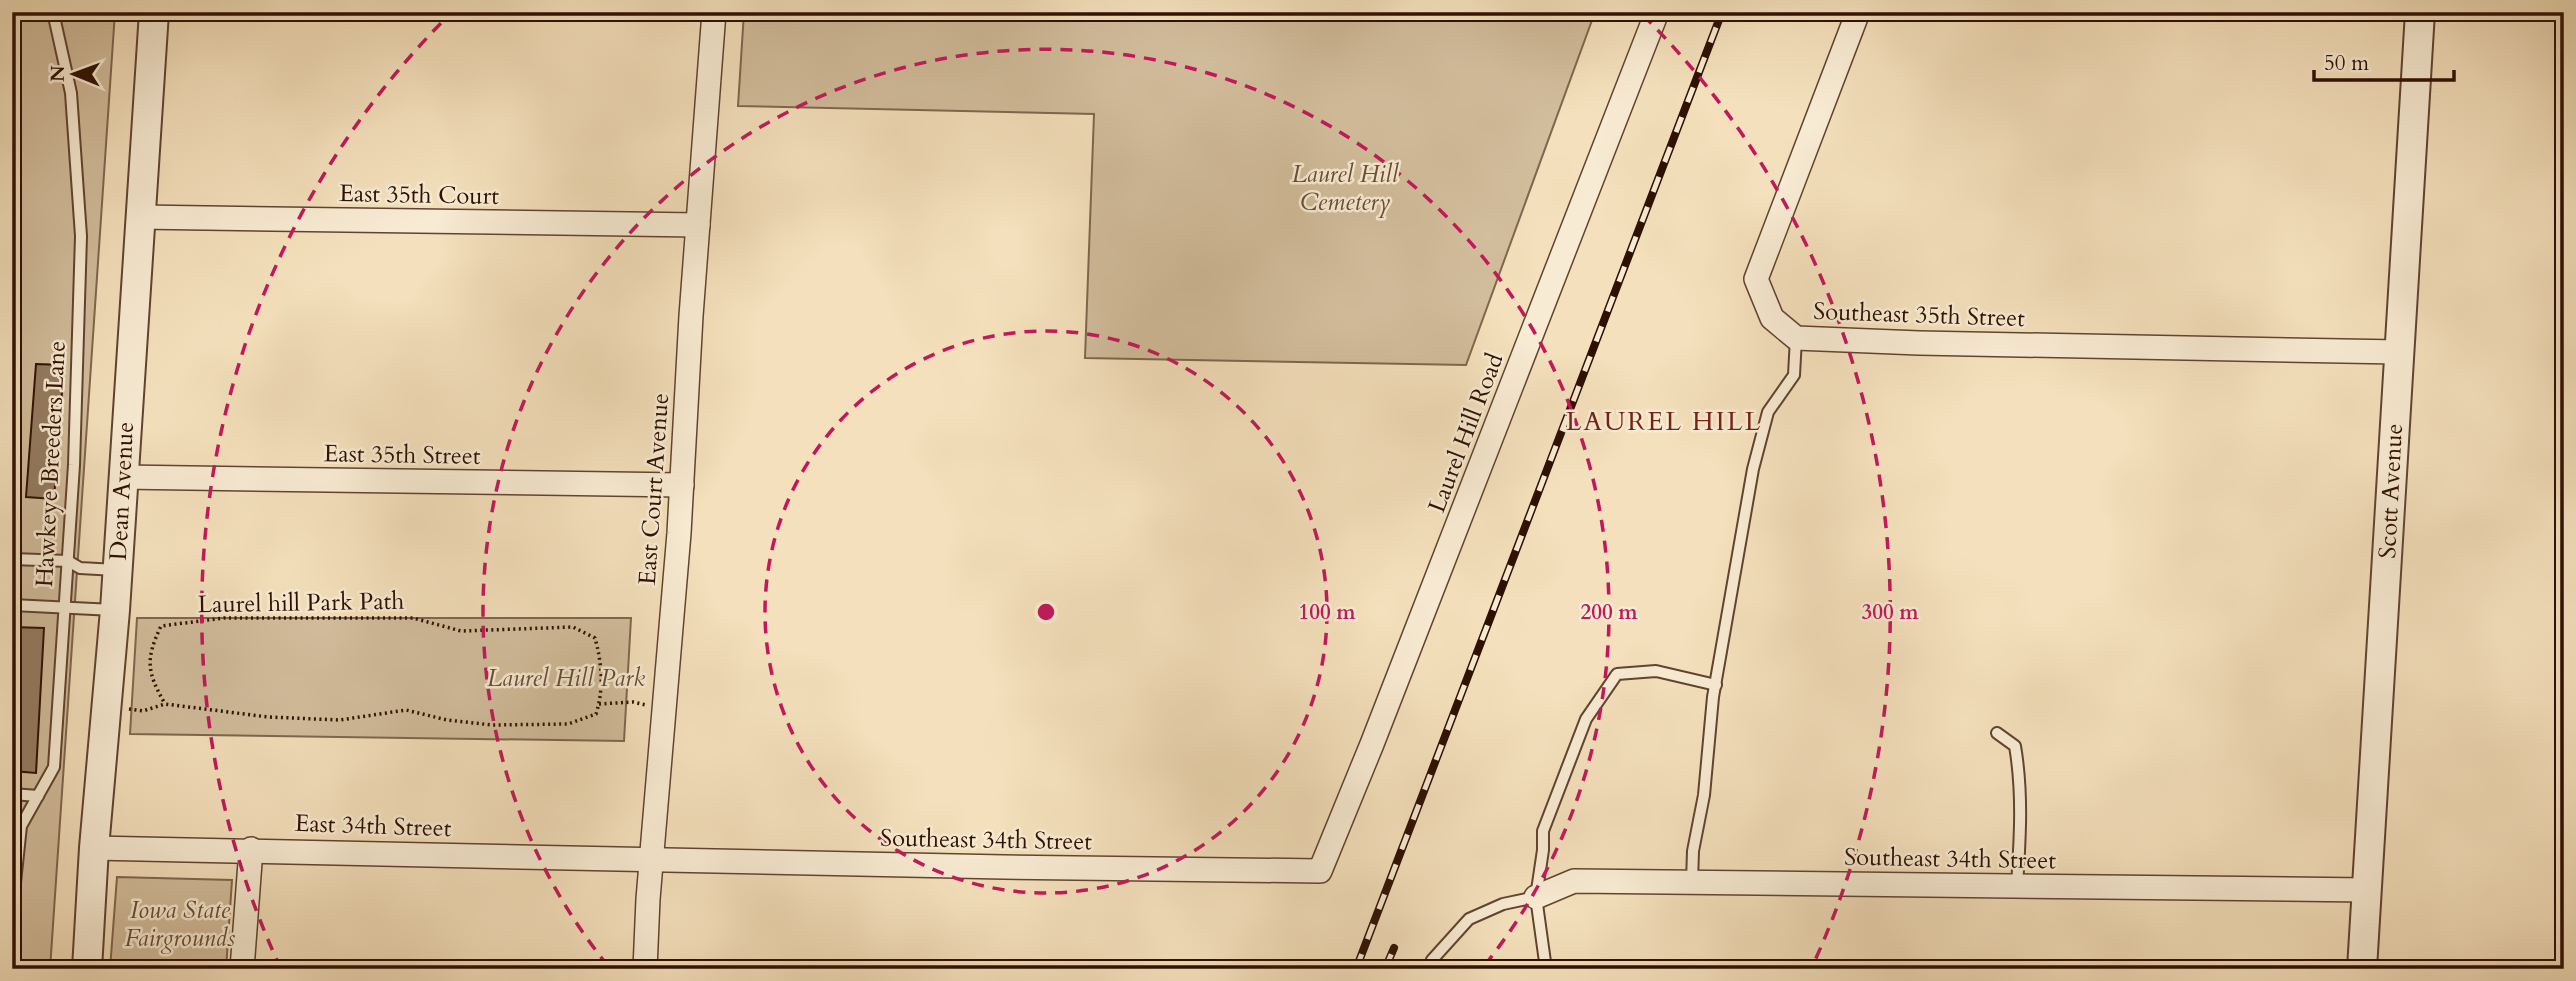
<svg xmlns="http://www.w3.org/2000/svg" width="2576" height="981" font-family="Cardo,serif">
  <rect width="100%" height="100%" fill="#f4e0bc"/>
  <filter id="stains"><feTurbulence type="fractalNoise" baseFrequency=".00286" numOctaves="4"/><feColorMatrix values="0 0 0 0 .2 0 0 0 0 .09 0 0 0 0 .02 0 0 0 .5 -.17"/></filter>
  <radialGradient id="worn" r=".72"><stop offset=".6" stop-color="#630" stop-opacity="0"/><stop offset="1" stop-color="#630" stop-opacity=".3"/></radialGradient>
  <g fill="#d2bd9c" stroke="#80664e" stroke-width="2">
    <polygon points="12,12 115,12 50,969 12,969"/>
    <polygon points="744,12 1595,12 1466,365 1085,358 1094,114 738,106"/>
    <polygon points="137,618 631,618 624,741 130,734"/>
    <polygon points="117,877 232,880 226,969 110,969"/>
  </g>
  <g fill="#957c62" stroke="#2e1000" stroke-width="2">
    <polygon points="36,364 64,365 54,499 26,497"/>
    <polygon points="12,627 44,628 36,773 12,771"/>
  </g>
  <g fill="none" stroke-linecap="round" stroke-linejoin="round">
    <defs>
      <g id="service">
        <polyline points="12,559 68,561 80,568 116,570"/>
        <polyline points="12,605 114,610"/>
        <path d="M1997 733 2015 746C2023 793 2020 839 2017 886"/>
        <polyline points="12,794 38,796"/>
        <polyline points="1692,882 1693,851 1704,795 1713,697 1753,469 1768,412 1794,375 1796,338"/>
        <polyline points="12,911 21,826 54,767 74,465 81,236 71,93 53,12"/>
        <polyline points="1428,969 1432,960 1469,919 1503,904 1536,897"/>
        <polyline points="1546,969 1536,897 1543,850 1543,831 1586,719 1617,674 1656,671 1716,685"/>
      </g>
      <g id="minor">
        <polyline points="1858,12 1756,279 1772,318 1796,338 1919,343 2399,352"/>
        <polyline points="139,217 698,225"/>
        <polyline points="122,477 682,485"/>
        <polyline points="94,848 1004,867 1320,871 1372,744 1657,12"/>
        <polyline points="1536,897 1574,881 2367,890"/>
        <polyline points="242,969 251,849"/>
        <polyline points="645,969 648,899 679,533 691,316 714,12"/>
      </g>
      <g id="tertiary">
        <polyline points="87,969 94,848 115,610 154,12"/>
        <polyline points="2362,969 2420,12"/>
      </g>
    </defs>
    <use href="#service" stroke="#60442f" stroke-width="14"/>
    <use href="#minor" stroke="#60442f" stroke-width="26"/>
    <use href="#tertiary" stroke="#60442f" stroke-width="32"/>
    <g stroke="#2e1000" stroke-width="3.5" stroke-dasharray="2 3.5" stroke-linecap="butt">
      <polyline points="599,704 633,702 646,705"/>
      <path d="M129 709 143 711 165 704 268 717 340 720 406 710 447 720 492 725 568 724 596 714C604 688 602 664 595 638L573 627 461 631 413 618H224L161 626C145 660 147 672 165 704"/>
    </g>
    <use href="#service" stroke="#f8ebd3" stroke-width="10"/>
    <use href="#minor" stroke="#f8ebd3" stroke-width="23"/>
    <use href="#tertiary" stroke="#f8ebd3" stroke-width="28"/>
    <defs>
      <g id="rail">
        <polyline points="1356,969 1722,12"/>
        <polyline points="1385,969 1394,948"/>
      </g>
    </defs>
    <use href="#rail" stroke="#2e1000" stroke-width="8"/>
    <use href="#rail" stroke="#f8ebd3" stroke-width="5" stroke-dasharray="16" stroke-linecap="butt"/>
  </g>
  <g fill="none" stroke="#c2185b" stroke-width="3.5" stroke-dasharray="12 9">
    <circle cx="1046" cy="612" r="281"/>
    <path d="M608 966A563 563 0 1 1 1484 966"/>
    <path d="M281 969A844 844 0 0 1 449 15M1643 15A844 844 0 0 1 1811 969"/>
  </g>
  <g text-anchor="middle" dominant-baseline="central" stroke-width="5" stroke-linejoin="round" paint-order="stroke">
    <g font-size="24" font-style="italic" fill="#674d37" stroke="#f8ebd3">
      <text x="1345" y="174">Laurel Hill<tspan x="1345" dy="28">Cemetery</tspan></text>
      <text x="566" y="678">Laurel Hill Park</text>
      <text x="180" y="910">Iowa State<tspan x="180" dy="28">Fairgrounds</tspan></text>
    </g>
    <g font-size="24" fill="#2e1000" stroke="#f8ebd3">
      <text transform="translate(419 195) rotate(1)">East 35th Court</text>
      <text transform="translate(1919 315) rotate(2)">Southeast 35th Street</text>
      <text transform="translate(1466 433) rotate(-69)">Laurel Hill Road</text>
      <text transform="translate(402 455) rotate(1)">East 35th Street</text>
      <text transform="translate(51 464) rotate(-87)">Hawkeye Breeders Lane</text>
      <text transform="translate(654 489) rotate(-86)">East Court Avenue</text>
      <text transform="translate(122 491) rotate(-87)">Dean Avenue</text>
      <text transform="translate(2391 491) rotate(-87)">Scott Avenue</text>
      <text transform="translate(301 603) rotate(-1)">Laurel hill Park Path</text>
      <text transform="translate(373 826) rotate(2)">East 34th Street</text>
      <text transform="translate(986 840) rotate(1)">Southeast 34th Street</text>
      <text transform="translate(1950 859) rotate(1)">Southeast 34th Street</text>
    </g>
    <g font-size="26" letter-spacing="2" fill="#7a1f14" stroke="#f8ebd3">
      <text x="1664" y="421">LAUREL HILL</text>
    </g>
  </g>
  <circle cx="1046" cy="612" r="10" fill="#c2185b" stroke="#f8ebd3" stroke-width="3.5"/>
  <g font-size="21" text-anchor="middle" font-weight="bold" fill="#c2185b" stroke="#f8ebd3" stroke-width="5" stroke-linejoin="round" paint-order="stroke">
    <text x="1327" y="619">100 m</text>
    <text x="1609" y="619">200 m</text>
    <text x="1890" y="619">300 m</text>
  </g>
  <rect width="2576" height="981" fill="none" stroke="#f4e0bc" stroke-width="42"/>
  <rect x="14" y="14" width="2548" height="953" fill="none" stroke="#2e1000" stroke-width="3.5"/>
  <rect x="21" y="21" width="2534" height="939" fill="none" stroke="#2e1000" stroke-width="2"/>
  <g transform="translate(74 74) rotate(271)" stroke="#f8ebd3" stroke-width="5" paint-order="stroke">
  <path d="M0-5L12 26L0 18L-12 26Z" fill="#2e1000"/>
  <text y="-10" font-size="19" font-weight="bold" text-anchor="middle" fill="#2e1000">N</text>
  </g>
  <path d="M2314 70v10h140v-10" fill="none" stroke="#2e1000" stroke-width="3.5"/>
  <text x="2324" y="70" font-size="21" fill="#2e1000" stroke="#f8ebd3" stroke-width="5" paint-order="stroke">50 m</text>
  <rect width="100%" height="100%" filter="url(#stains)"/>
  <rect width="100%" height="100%" fill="url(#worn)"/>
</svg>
